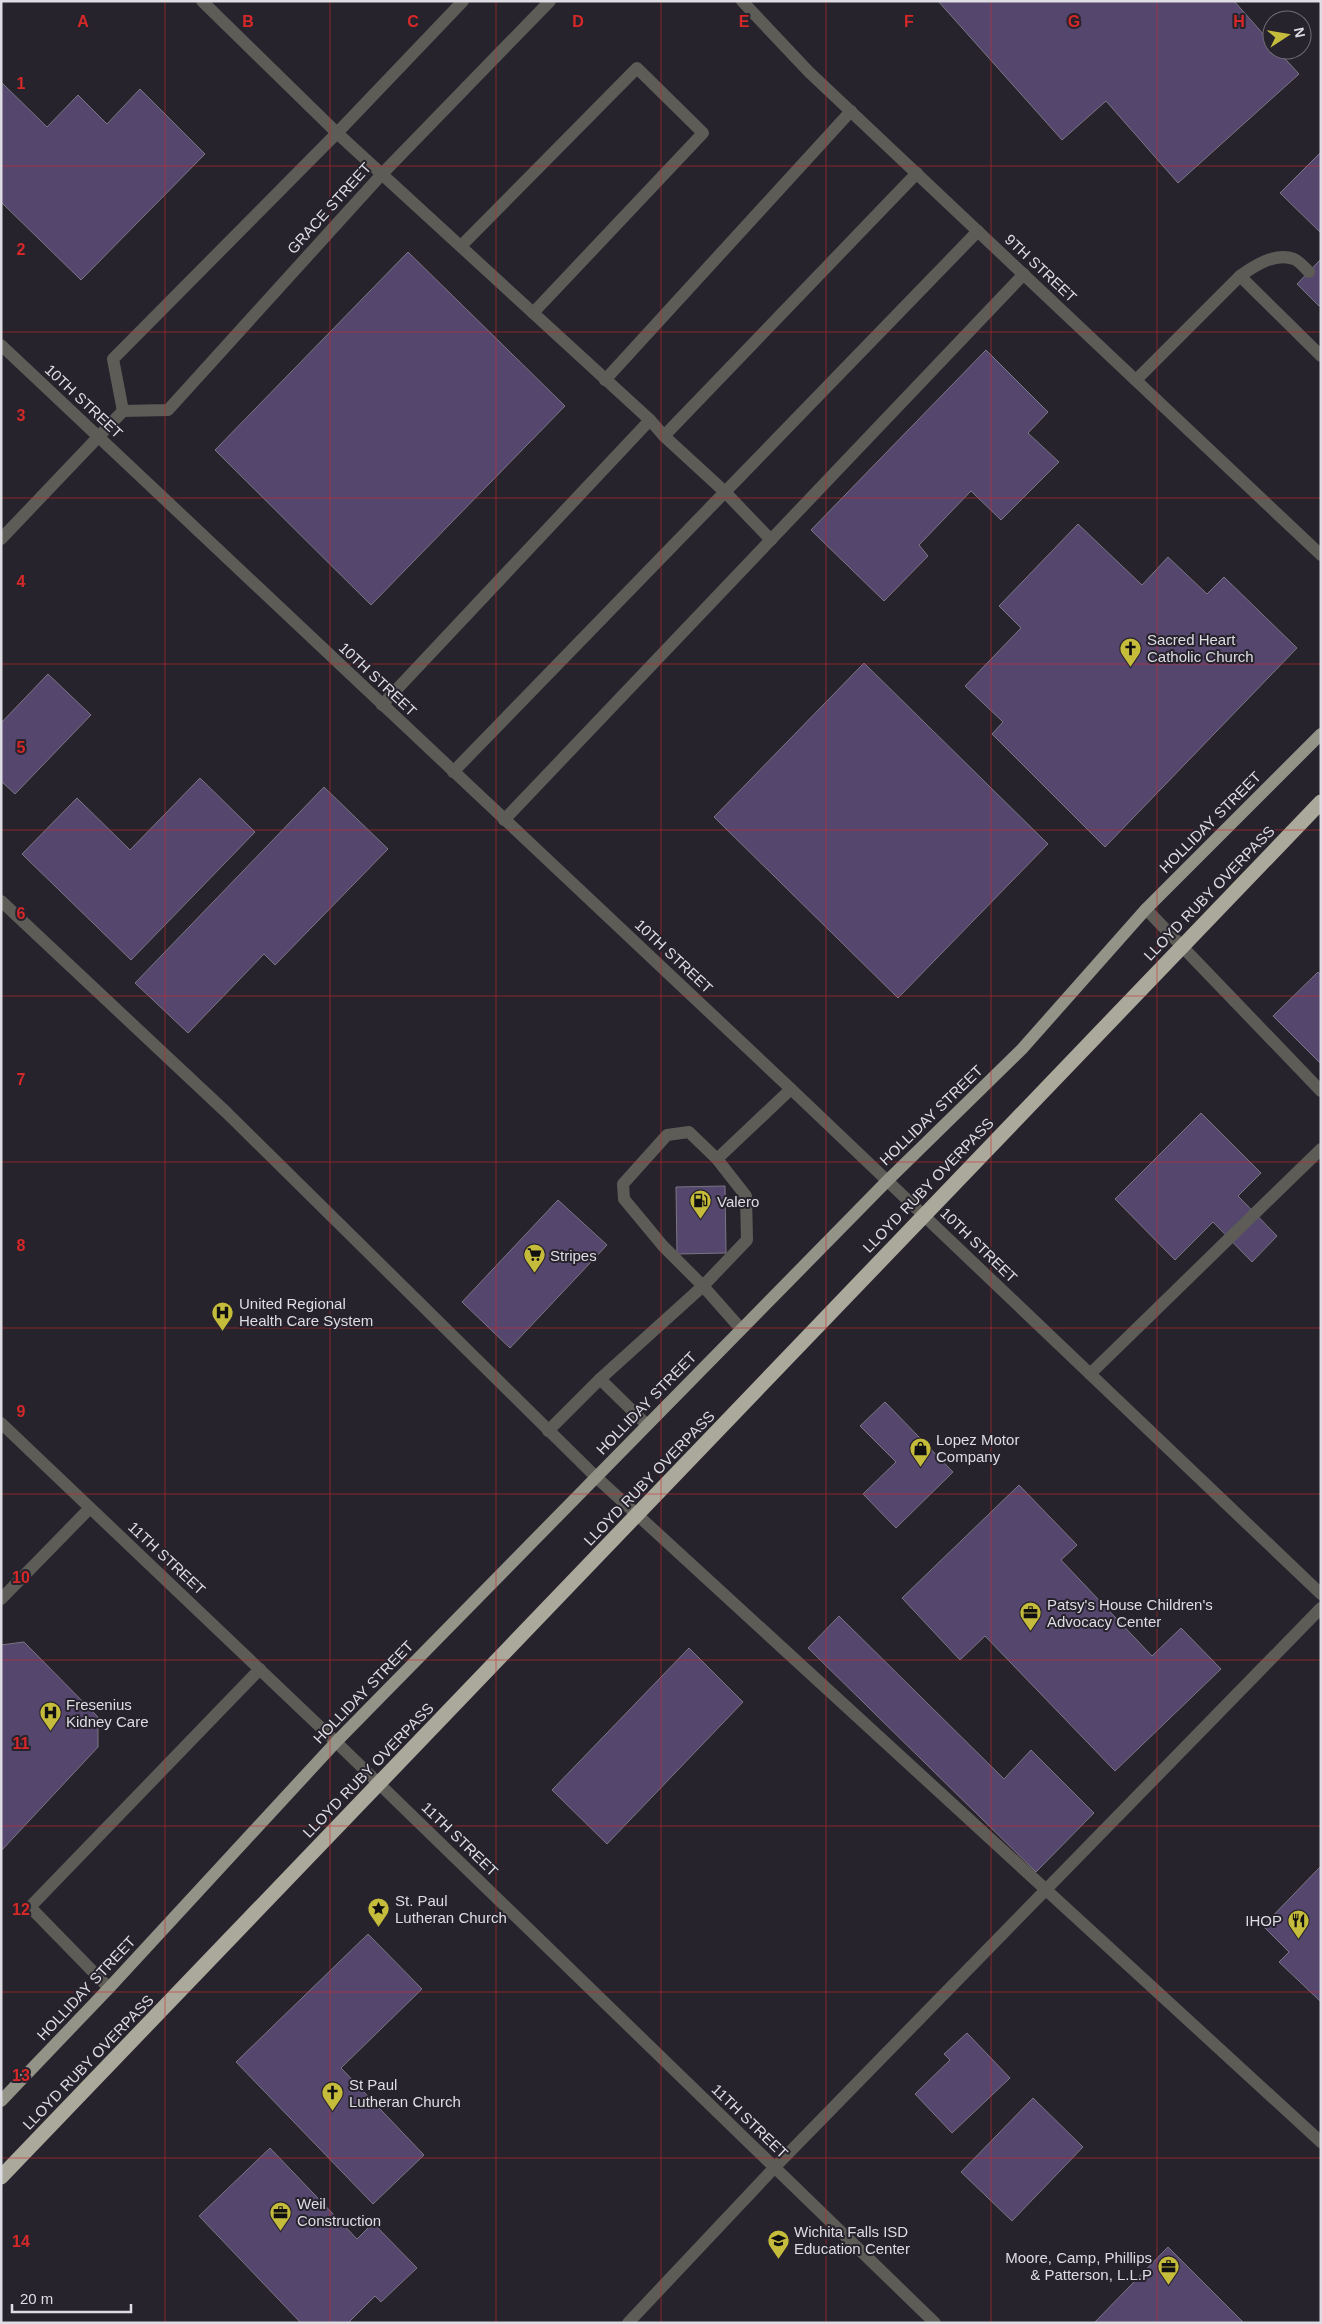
<svg xmlns="http://www.w3.org/2000/svg" width="1322" height="2324" font-family="Arial,sans-serif">
  <rect width="100%" height="100%" fill="#27232d"/>
  <g fill="#55466d" stroke="#7b7683">
    <polygon points="938,1 1234,1 1272,44 1272,50 1277,50 1299,74 1178,183 1106,101 1062,140"/>
    <polygon points="1,82 47,127 78,95 107,124 140,89 205,154 81,280 1,202"/>
    <polygon points="1321,152 1321,233 1280,193"/>
    <polygon points="408,252 565,406 371,605 215,450"/>
    <polygon points="1321,259 1321,305 1319,306 1297,284"/>
    <polygon points="986,350 1048,412 1028,433 1059,462 1001,520 971,491 919,545 928,556 884,601 811,530"/>
    <polygon points="1078,524 1142,585 1168,557 1207,594 1224,577 1297,648 1105,847 992,734 1003,722 965,686 1021,628 999,606"/>
    <polygon points="864,663 1048,844 898,998 714,817"/>
    <polygon points="48,674 91,715 15,794 1,781 1,723"/>
    <polygon points="200,778 255,832 131,960 22,854 77,798 130,850"/>
    <polygon points="324,787 388,849 275,965 264,954 188,1033 135,983"/>
    <polygon points="1318,972 1321,975 1321,1064 1273,1016"/>
    <polygon points="1201,1113 1261,1173 1238,1196 1277,1236 1252,1262 1213,1222 1175,1260 1115,1199"/>
    <polygon points="725,1186 726,1253 677,1254 676,1187"/>
    <polygon points="558,1200 607,1245 510,1348 462,1302"/>
    <polygon points="885,1402 953,1472 896,1528 863,1494 896,1462 860,1426"/>
    <polygon points="1019,1485 1077,1545 1061,1560 1152,1656 1181,1628 1221,1669 1115,1771 985,1636 960,1660 902,1598"/>
    <polygon points="839,1616 1004,1779 1031,1750 1094,1813 1036,1872 808,1648"/>
    <polygon points="24,1642 98,1717 98,1747 1,1851 1,1645"/>
    <polygon points="689,1648 743,1702 607,1844 552,1790"/>
    <polygon points="1321,1866 1321,2002 1279,1962 1289,1952 1263,1926"/>
    <polygon points="368,1934 422,1989 341,2068 424,2155 373,2204 236,2062"/>
    <polygon points="967,2033 1010,2078 952,2133 915,2094 950,2060 944,2054"/>
    <polygon points="1033,2098 1083,2147 1012,2221 961,2172"/>
    <polygon points="270,2148 357,2239 373,2223 417,2268 381,2302 375,2296 348,2323 301,2323 199,2216"/>
    <polygon points="1168,2247 1244,2323 1094,2323"/>
  </g>
  <g fill="none" stroke-linecap="round" stroke-linejoin="round">
    <g stroke="#5d5c57" stroke-width="12">
      <polyline points="202,1 337,133 650,420 664,436 725,492 978,231"/>
      <polyline points="461,246 637,68 703,133 533,313"/>
      <path d="M1240 276C1254 266 1275 252 1294 259 1299 261 1305 268 1309 272"/>
      <polyline points="605,380 851,111"/>
      <polyline points="1136,380 1240,276 1321,356"/>
      <polyline points="664,436 917,173"/>
      <polyline points="382,705 650,420"/>
      <polyline points="453,772 725,492 771,540"/>
      <polyline points="504,820 1024,274"/>
      <polyline points="1,901 227,1113 596,1477 1321,2142"/>
      <polyline points="1146,909 1321,1091"/>
      <polyline points="717,1159 746,1196 747,1240 703,1286 741,1329"/>
      <polyline points="1090,1374 1321,1149"/>
      <polyline points="600,1379 647,1425"/>
      <polyline points="548,1431 600,1379 703,1286 663,1246 624,1199 623,1184 667,1135 689,1132 717,1159 791,1089"/>
      <polyline points="1,1599 90,1508"/>
      <polyline points="109,1988 30,1907 260,1669"/>
      <polyline points="628,2323 775,2167 1321,1608"/>
    </g>
    <g stroke="#5d5c57" stroke-width="12">
      <polyline points="123,411 113,359 337,133 463,1"/>
      <polyline points="1,539 123,411 168,410 382,174 550,1"/>
      <polyline points="1,1423 336,1742 935,2323"/>
    </g>
    <g stroke="#5d5c57" stroke-width="12">
      <polyline points="742,1 809,72 1321,555"/>
      <polyline points="1,345 791,1089 1321,1594"/>
    </g>
    <polyline stroke="#949388" stroke-width="12" points="1,2101 109,1988 336,1742 887,1181 1022,1049 1146,909 1321,734"/>
    <polyline stroke="#aaa99b" stroke-width="15" points="1,2177 1321,802"/>
  </g>
  <path fill="none" stroke="#d62828" stroke-width="1" stroke-opacity="0.55" d="M165 1V2323M330 1V2323M496 1V2323M661 1V2323M826 1V2323M991 1V2323M1157 1V2323M1 166H1321M1 332H1321M1 498H1321M1 664H1321M1 830H1321M1 996H1321M1 1162H1321M1 1328H1321M1 1494H1321M1 1660H1321M1 1826H1321M1 1992H1321M1 2158H1321"/>
  <defs>
    <symbol id="church-pin" viewBox="-11 -11 22 30"><path d="M0 17L-7.5 6A9.5 9.5 0 1 1 7.5 6Z" fill="#c6bc3c" stroke="#27232d"/><path d="M-1.2-6h2.4v3.5h3.3v2.4h-3.3V6h-2.4V-.1h-3.3v-2.4h3.3Z" fill="#111"/></symbol>
    <symbol id="fuel-pin" viewBox="-11 -11 22 30"><path d="M0 17L-7.5 6A9.5 9.5 0 1 1 7.5 6Z" fill="#c6bc3c" stroke="#27232d"/><path d="M-5.5-6h7V0h2V4h1.3V-2.5L3-4.5l.8-.8L6-3V5H2.5V1h-1V6h-7ZM-4.2-4.7v3.2H.2V-4.7Z" fill="#111"/></symbol>
    <symbol id="supermarket-pin" viewBox="-11 -11 22 30"><path d="M0 17L-7.5 6A9.5 9.5 0 1 1 7.5 6Z" fill="#c6bc3c" stroke="#27232d"/><path d="M-6-5.5h2.5l.6 2H6L4.5 2H-2.5L-4.4-4H-6ZM-1.5 3.2a1.3 1.3 0 1 0 .1 0ZM3 3.2a1.3 1.3 0 1 0 .1 0Z" fill="#111"/></symbol>
    <symbol id="hospital-pin" viewBox="-11 -11 22 30"><path d="M0 17L-7.5 6A9.5 9.5 0 1 1 7.5 6Z" fill="#c6bc3c" stroke="#27232d"/><path d="M-5-5h3v3.5h4V-5h3V5h-3V1.5h-4V5h-3Z" fill="#111"/></symbol>
    <symbol id="shop-pin" viewBox="-11 -11 22 30"><path d="M0 17L-7.5 6A9.5 9.5 0 1 1 7.5 6Z" fill="#c6bc3c" stroke="#27232d"/><path d="M-5-2.5h2.3a2.7 3.5 0 0 1 5.4 0H5L5.5 6h-11ZM-1.5-2.5h3a1.5 2.3 0 0 0-3 0Z" fill="#111"/></symbol>
    <symbol id="office-pin" viewBox="-11 -11 22 30"><path d="M0 17L-7.5 6A9.5 9.5 0 1 1 7.5 6Z" fill="#c6bc3c" stroke="#27232d"/><path d="M-6-3h4V-5.5h4V-3h4V5H-6ZM-1-4.5V-3h2v-1.5ZM-6 0V1H6V0Z" fill="#111"/></symbol>
    <symbol id="sight-pin" viewBox="-11 -11 22 30"><path d="M0 17L-7.5 6A9.5 9.5 0 1 1 7.5 6Z" fill="#c6bc3c" stroke="#27232d"/><path d="M0-6L1.8-2.2L6-1.7L2.9 1.2L3.7 5.4L0 3.3L-3.7 5.4L-2.9 1.2L-6-1.7L-1.8-2.2Z" fill="#111"/></symbol>
    <symbol id="restaurant-pin" viewBox="-11 -11 22 30"><path d="M0 17L-7.5 6A9.5 9.5 0 1 1 7.5 6Z" fill="#c6bc3c" stroke="#27232d"/><path d="M-5-6h1v4h1v-4h1v4h1v-4h1v5L-1.5 .5V6h-2V.5L-5-1ZM5-6V6H3V1.5H1.5Q1.5-4 5-6Z" fill="#111"/></symbol>
    <symbol id="school-pin" viewBox="-11 -11 22 30"><path d="M0 17L-7.5 6A9.5 9.5 0 1 1 7.5 6Z" fill="#c6bc3c" stroke="#27232d"/><path d="M0-5L7-2L0 1L-7-2ZM-4 1L0 2.5L4 1V4Q0 6-4 4Z" fill="#111"/></symbol>
  </defs>
  <g fill-rule="evenodd">
    <use href="#church-pin" x="1118" y="636" width="25" height="34"/>
    <use href="#fuel-pin" x="688" y="1188" width="25" height="34"/>
    <use href="#supermarket-pin" x="522" y="1242" width="25" height="34"/>
    <use href="#hospital-pin" x="210" y="1300" width="25" height="34"/>
    <use href="#shop-pin" x="908" y="1436" width="25" height="34"/>
    <use href="#office-pin" x="1018" y="1600" width="25" height="34"/>
    <use href="#hospital-pin" x="38" y="1700" width="25" height="34"/>
    <use href="#sight-pin" x="366" y="1896" width="25" height="34"/>
    <use href="#restaurant-pin" x="1286" y="1908" width="25" height="34"/>
    <use href="#church-pin" x="320" y="2080" width="25" height="34"/>
    <use href="#office-pin" x="268" y="2200" width="25" height="34"/>
    <use href="#school-pin" x="766" y="2228" width="25" height="34"/>
    <use href="#office-pin" x="1156" y="2254" width="25" height="34"/>
  </g>
  <g text-anchor="middle" dominant-baseline="central" stroke-width="4" stroke-linejoin="round" paint-order="stroke">
    <g font-size="15" fill="#dfdde4" stroke="#27232d">
      <text transform="translate(329 208) rotate(-48)">GRACE STREET</text>
      <text transform="translate(1041 268) rotate(43)">9TH STREET</text>
      <text transform="translate(84 401) rotate(43)">10TH STREET</text>
      <text transform="translate(378 679) rotate(43)">10TH STREET</text>
      <text transform="translate(1210 822) rotate(-45)">HOLLIDAY STREET</text>
      <text transform="translate(1209 893) rotate(-46)">LLOYD RUBY OVERPASS</text>
      <text transform="translate(674 956) rotate(43)">10TH STREET</text>
      <text transform="translate(931 1115) rotate(-44)">HOLLIDAY STREET</text>
      <text transform="translate(928 1185) rotate(-46)">LLOYD RUBY OVERPASS</text>
      <text transform="translate(979 1245) rotate(44)">10TH STREET</text>
      <text transform="translate(646 1403) rotate(-46)">HOLLIDAY STREET</text>
      <text transform="translate(649 1478) rotate(-46)">LLOYD RUBY OVERPASS</text>
      <text transform="translate(167 1558) rotate(43)">11TH STREET</text>
      <text transform="translate(363 1692) rotate(-46)">HOLLIDAY STREET</text>
      <text transform="translate(368 1770) rotate(-46)">LLOYD RUBY OVERPASS</text>
      <text transform="translate(460 1839) rotate(44)">11TH STREET</text>
      <text transform="translate(86 1988) rotate(-47)">HOLLIDAY STREET</text>
      <text transform="translate(88 2062) rotate(-46)">LLOYD RUBY OVERPASS</text>
      <text transform="translate(750 2121) rotate(44)">11TH STREET</text>
    </g>
    <g font-size="15" fill="#dfdde4" stroke="#27232d" text-anchor="start">
      <text x="1147" y="639">Sacred Heart<tspan x="1147" dy="17">Catholic Church</tspan></text>
      <text x="717" y="1201">Valero</text>
      <text x="550" y="1255">Stripes</text>
      <text x="239" y="1303">United Regional<tspan x="239" dy="17">Health Care System</tspan></text>
      <text x="936" y="1439">Lopez Motor<tspan x="936" dy="17">Company</tspan></text>
      <text x="1047" y="1604">Patsy's House Children's<tspan x="1047" dy="17">Advocacy Center</tspan></text>
      <text x="66" y="1704">Fresenius<tspan x="66" dy="17">Kidney Care</tspan></text>
      <text x="395" y="1900">St. Paul<tspan x="395" dy="17">Lutheran Church</tspan></text>
      <text x="1282" y="1920" text-anchor="end">IHOP</text>
      <text x="349" y="2084">St Paul<tspan x="349" dy="17">Lutheran Church</tspan></text>
      <text x="297" y="2203">Weil<tspan x="297" dy="17">Construction</tspan></text>
      <text x="794" y="2231">Wichita Falls ISD<tspan x="794" dy="17">Education Center</tspan></text>
      <text x="1152" y="2257" text-anchor="end">Moore, Camp, Phillips<tspan x="1152" dy="17">&amp; Patterson, L.L.P</tspan></text>
    </g>
  </g>
  <g font-size="16" text-anchor="middle" font-weight="bold" fill="#d62828" stroke="#27232d" stroke-width="4" stroke-linejoin="round" paint-order="stroke">
    <text x="83" y="27">A</text>
    <text x="248" y="27">B</text>
    <text x="413" y="27">C</text>
    <text x="578" y="27">D</text>
    <text x="744" y="27">E</text>
    <text x="909" y="27">F</text>
    <text x="1074" y="27">G</text>
    <text x="1239" y="27">H</text>
    <text x="21" y="89">1</text>
    <text x="21" y="255">2</text>
    <text x="21" y="421">3</text>
    <text x="21" y="587">4</text>
    <text x="21" y="753">5</text>
    <text x="21" y="919">6</text>
    <text x="21" y="1085">7</text>
    <text x="21" y="1251">8</text>
    <text x="21" y="1417">9</text>
    <text x="21" y="1583">10</text>
    <text x="21" y="1749">11</text>
    <text x="21" y="1915">12</text>
    <text x="21" y="2081">13</text>
    <text x="21" y="2247">14</text>
  </g>
  <rect width="1322" height="2324" fill="none" stroke="#dfdde4" stroke-width="5"/>
  <g transform="translate(1287 35) rotate(78)"><circle r="24" fill="#27232d" stroke="#716d76"/>
  <path d="M0-4L9 19L0 12L-9 19Z" fill="#c6bc3c"/>
  <text y="-8" font-size="14" font-weight="bold" text-anchor="middle" fill="#dfdde4">N</text>
  </g>
  <path d="M12 2304v8h119v-8" fill="none" stroke="#dfdde4" stroke-width="2.5"/>
  <text x="20" y="2304" font-size="15" fill="#dfdde4" stroke="#27232d" stroke-width="4" paint-order="stroke">20 m</text>
</svg>
